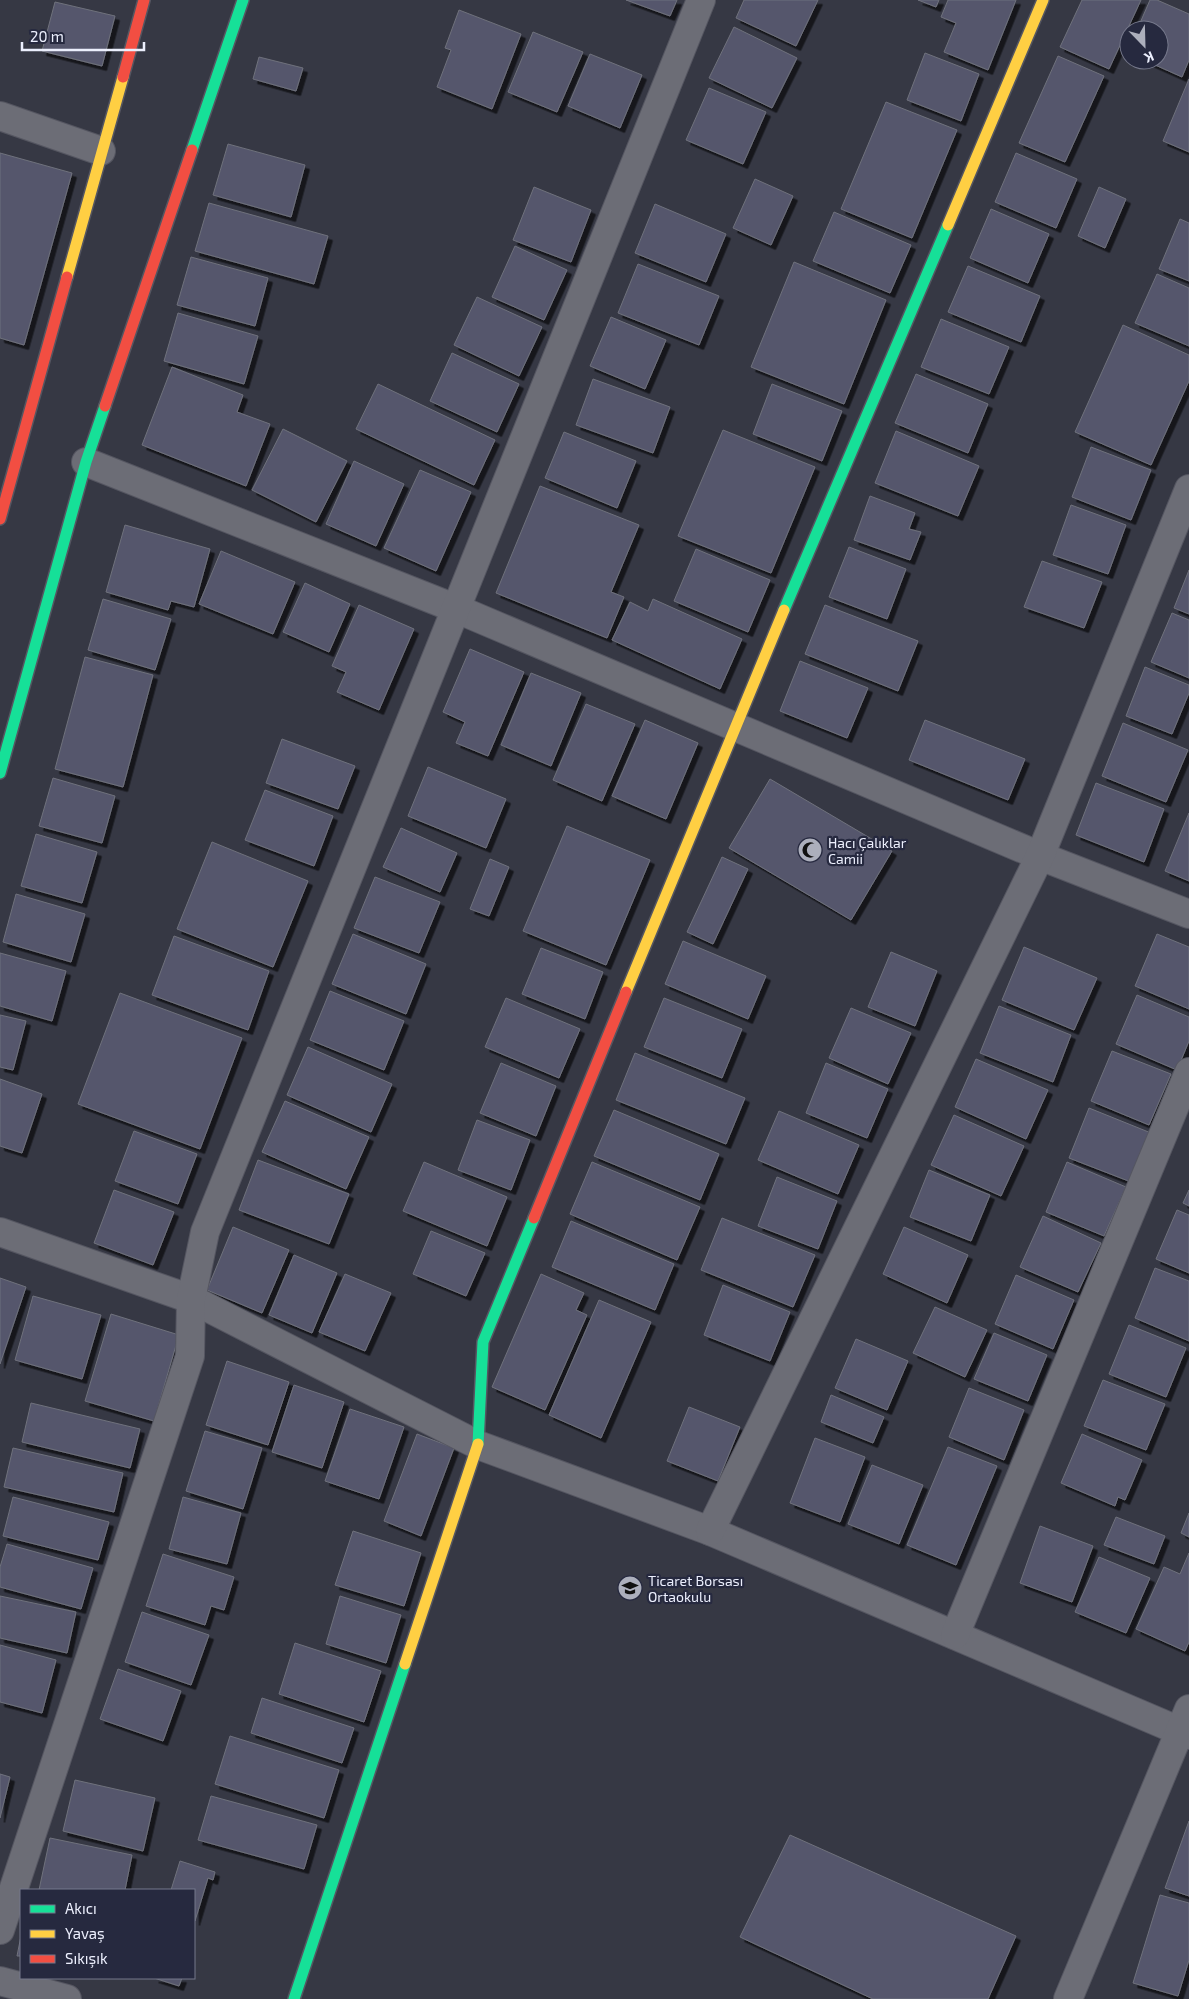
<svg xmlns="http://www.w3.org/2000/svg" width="1189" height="1999" font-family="'Exo 2',sans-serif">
  <defs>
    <filter id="shadow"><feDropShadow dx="4.5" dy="4.5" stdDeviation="0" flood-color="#0009"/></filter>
  </defs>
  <rect width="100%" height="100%" fill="#363844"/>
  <g fill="#55576c" stroke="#6f717c" filter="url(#shadow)">
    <polygon points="626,0 677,0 670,16"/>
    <polygon points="744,0 818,0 796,46 736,18"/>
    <polygon points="918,0 939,0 936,7"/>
    <polygon points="948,0 1016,0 988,70 944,52 956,23 941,17"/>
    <polygon points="1082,0 1141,0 1109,69 1060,47"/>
    <polygon points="1150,0 1157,0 1189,14 1189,60 1182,77 1144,60 1159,60 1159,30 1137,30"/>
    <polygon points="55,2 115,16 102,66 42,51"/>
    <polygon points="459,10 521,34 492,109 437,87 451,50 445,48"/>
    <polygon points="734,27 797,58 772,108 709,78"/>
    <polygon points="533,32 583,52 557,112 508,92"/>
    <polygon points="925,53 979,74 961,121 907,100"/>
    <polygon points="590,54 642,75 620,128 568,106"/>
    <polygon points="1058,56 1104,76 1065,162 1019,143"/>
    <polygon points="259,57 303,68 296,91 253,79"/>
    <polygon points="1189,79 1189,152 1163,141"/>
    <polygon points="709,88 766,112 743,164 686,140"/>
    <polygon points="886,102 957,130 912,238 841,209"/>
    <polygon points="228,144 305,165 291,217 213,195"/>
    <polygon points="0,153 72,173 24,345 0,338"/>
    <polygon points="1016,153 1077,179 1056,228 995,202"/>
    <polygon points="755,179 793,196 771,245 733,228"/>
    <polygon points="534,187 591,210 571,262 513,240"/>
    <polygon points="1099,187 1126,199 1105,248 1078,236"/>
    <polygon points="209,203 328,236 314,284 195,251"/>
    <polygon points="655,204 726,234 706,282 635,253"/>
    <polygon points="991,209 1049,234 1028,283 970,258"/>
    <polygon points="834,212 911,245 890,293 813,261"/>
    <polygon points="1180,219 1189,223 1189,281 1159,269"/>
    <polygon points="515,246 567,270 544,320 492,297"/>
    <polygon points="191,257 268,278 255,326 177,305"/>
    <polygon points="794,262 886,300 844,404 751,367"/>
    <polygon points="638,264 719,296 699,345 618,313"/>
    <polygon points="968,266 1040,296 1021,342 948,312"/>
    <polygon points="1157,274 1189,288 1189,346 1135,323"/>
    <polygon points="477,297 542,327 519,376 454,345"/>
    <polygon points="178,313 258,336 244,384 164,361"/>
    <polygon points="611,317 666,340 645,389 590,366"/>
    <polygon points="941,319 1009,347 989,394 921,367"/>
    <polygon points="1123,325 1189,355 1189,381 1151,465 1075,432"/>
    <polygon points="452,353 519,384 497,432 430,401"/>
    <polygon points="172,367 243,395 237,412 270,424 246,486 142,445"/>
    <polygon points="916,374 988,404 968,453 895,423"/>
    <polygon points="593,379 670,407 653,453 576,425"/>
    <polygon points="378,384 495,440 474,485 356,429"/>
    <polygon points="772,384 842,411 822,461 753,434"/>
    <polygon points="283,429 347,461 316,522 252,490"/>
    <polygon points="723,430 815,467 771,573 678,536"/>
    <polygon points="896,431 979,466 958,516 875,483"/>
    <polygon points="564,432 636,461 617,508 545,478"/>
    <polygon points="1091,447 1151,470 1131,520 1072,497"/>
    <polygon points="354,461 404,484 376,546 326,524"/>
    <polygon points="420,470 471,492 436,571 384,548"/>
    <polygon points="540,486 639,525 611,592 624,597 607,638 496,593"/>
    <polygon points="870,496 915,513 909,529 921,532 910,560 854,540"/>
    <polygon points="1071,505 1126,525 1108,574 1053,555"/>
    <polygon points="125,525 210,549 194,607 171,601 168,610 106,592"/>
    <polygon points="849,547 906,569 887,619 829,597"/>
    <polygon points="696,549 770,580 748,632 674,601"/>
    <polygon points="221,551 295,582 273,634 199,604"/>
    <polygon points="1042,561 1102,582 1084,628 1024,607"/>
    <polygon points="1189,570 1189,614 1174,608"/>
    <polygon points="305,583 350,604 329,652 283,632"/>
    <polygon points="103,599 171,619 155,670 88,650"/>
    <polygon points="653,599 742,639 720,689 612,640 630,602 648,611"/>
    <polygon points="359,605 414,629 379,710 337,692 346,672 332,666"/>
    <polygon points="825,605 918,641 898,691 805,654"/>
    <polygon points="1172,613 1189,620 1189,678 1151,662"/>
    <polygon points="470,649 524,672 488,756 456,743 465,722 443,712"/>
    <polygon points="85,657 153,675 123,787 55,769"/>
    <polygon points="800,661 868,688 847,738 780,711"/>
    <polygon points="1145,667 1189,685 1189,693 1172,734 1126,716"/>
    <polygon points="531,673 581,693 551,766 501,745"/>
    <polygon points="586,704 635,724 602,801 553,780"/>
    <polygon points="645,720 698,743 666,819 612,796"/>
    <polygon points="925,720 1025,759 1008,800 909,760"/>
    <polygon points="1123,723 1188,750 1166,802 1102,776"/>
    <polygon points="282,739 355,766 338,809 266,783"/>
    <polygon points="428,767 506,799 486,848 408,816"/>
    <polygon points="53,778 115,796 102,843 39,826"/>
    <polygon points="770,779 892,851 851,920 729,848"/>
    <polygon points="1096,783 1164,809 1144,862 1076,835"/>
    <polygon points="265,790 333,816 314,866 245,840"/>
    <polygon points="1189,813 1189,881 1165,871"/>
    <polygon points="567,826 650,860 606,965 523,931"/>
    <polygon points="401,828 457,853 440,892 383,867"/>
    <polygon points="36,834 97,852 82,903 21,886"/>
    <polygon points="212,842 308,881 273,967 177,929"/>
    <polygon points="722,857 748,869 713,944 687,932"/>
    <polygon points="490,859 509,867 489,916 470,909"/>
    <polygon points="375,877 440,902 419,953 354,928"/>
    <polygon points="16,894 85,914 71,962 3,942"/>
    <polygon points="353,934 426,964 406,1014 332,984"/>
    <polygon points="1157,934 1189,947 1189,1009 1135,986"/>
    <polygon points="174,936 269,971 248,1030 152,995"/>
    <polygon points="683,941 766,976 748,1019 665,984"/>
    <polygon points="1024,947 1097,978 1074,1030 1002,1000"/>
    <polygon points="541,948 603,972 585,1019 522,994"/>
    <polygon points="891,952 937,971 915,1026 868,1007"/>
    <polygon points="0,953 66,971 52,1021 0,1006"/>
    <polygon points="330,991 404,1021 384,1070 310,1040"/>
    <polygon points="120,993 242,1038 200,1149 78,1104"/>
    <polygon points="1137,995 1189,1017 1189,1041 1177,1070 1116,1044"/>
    <polygon points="506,998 580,1029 559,1078 485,1047"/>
    <polygon points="664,998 742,1029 722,1078 644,1047"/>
    <polygon points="999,1006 1071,1035 1053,1082 980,1053"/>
    <polygon points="851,1008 911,1033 888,1084 829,1058"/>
    <polygon points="0,1015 26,1021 13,1070 0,1067"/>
    <polygon points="308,1047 392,1084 371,1132 287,1095"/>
    <polygon points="1112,1051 1171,1074 1149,1125 1091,1101"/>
    <polygon points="635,1053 745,1098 726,1144 616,1100"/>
    <polygon points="976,1059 1048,1090 1026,1139 955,1107"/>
    <polygon points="501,1063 556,1086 536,1136 480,1113"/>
    <polygon points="826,1063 888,1089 867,1138 806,1113"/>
    <polygon points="0,1079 42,1094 22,1153 0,1146"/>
    <polygon points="285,1101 369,1137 346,1189 262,1152"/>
    <polygon points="1089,1108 1151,1133 1131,1182 1069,1158"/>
    <polygon points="614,1110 719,1154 700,1200 594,1156"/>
    <polygon points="779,1111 859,1145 838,1194 758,1160"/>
    <polygon points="954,1115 1024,1146 1001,1196 931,1165"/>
    <polygon points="477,1120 530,1140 511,1190 458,1170"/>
    <polygon points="134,1131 197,1154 178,1204 115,1181"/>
    <polygon points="258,1160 349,1194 329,1244 239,1210"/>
    <polygon points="424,1162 507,1197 487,1246 403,1211"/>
    <polygon points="592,1162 700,1207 677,1260 570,1214"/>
    <polygon points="1067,1162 1126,1187 1104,1236 1046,1212"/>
    <polygon points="929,1170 990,1195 971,1241 910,1217"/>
    <polygon points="777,1177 837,1201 818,1249 758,1226"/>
    <polygon points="114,1190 174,1212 153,1265 94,1243"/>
    <polygon points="1189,1190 1189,1206 1183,1203"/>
    <polygon points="1177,1210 1189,1215 1189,1273 1156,1259"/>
    <polygon points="1043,1216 1101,1243 1078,1292 1020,1267"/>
    <polygon points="722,1218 815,1255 793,1307 701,1270"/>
    <polygon points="571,1221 674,1264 655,1310 552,1267"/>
    <polygon points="233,1227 289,1250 262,1313 207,1290"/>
    <polygon points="904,1227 968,1255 947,1303 883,1274"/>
    <polygon points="431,1231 485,1253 466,1296 413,1274"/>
    <polygon points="294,1255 337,1273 312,1333 269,1315"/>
    <polygon points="1155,1268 1189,1281 1189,1341 1135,1318"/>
    <polygon points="345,1274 391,1293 365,1351 319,1332"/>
    <polygon points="541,1274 584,1293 576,1310 587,1315 545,1410 492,1387"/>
    <polygon points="1016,1275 1074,1300 1053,1349 995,1324"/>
    <polygon points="0,1278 26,1287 0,1364"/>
    <polygon points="723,1285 790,1312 770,1361 704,1335"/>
    <polygon points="33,1296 101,1315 82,1379 15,1360"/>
    <polygon points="599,1300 651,1322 601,1438 549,1415"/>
    <polygon points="935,1307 987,1330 965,1377 913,1353"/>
    <polygon points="111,1314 179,1335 154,1421 85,1401"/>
    <polygon points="1129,1325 1186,1348 1166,1397 1109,1374"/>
    <polygon points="994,1333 1047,1355 1028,1401 974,1379"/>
    <polygon points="856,1339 908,1361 887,1410 835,1388"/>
    <polygon points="227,1361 289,1382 268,1445 206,1425"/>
    <polygon points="1103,1380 1165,1404 1146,1450 1084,1426"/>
    <polygon points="294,1385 344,1402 322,1468 272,1452"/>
    <polygon points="969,1388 1024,1410 1004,1460 949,1437"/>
    <polygon points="831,1395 884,1417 873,1443 821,1422"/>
    <polygon points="31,1403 140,1429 130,1468 22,1442"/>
    <polygon points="689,1407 740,1427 718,1481 667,1461"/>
    <polygon points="350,1409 404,1427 379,1499 325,1481"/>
    <polygon points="205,1431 262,1448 243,1509 186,1491"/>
    <polygon points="417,1434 454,1448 421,1536 384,1521"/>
    <polygon points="1082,1434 1142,1460 1125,1500 1118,1497 1115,1506 1061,1483"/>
    <polygon points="815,1438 865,1457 840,1522 790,1503"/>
    <polygon points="948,1447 997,1466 956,1565 907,1545"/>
    <polygon points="13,1448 123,1473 114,1512 4,1487"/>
    <polygon points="872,1465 923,1485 899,1544 848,1524"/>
    <polygon points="13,1497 109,1522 98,1560 3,1536"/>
    <polygon points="183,1497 241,1513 227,1564 169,1549"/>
    <polygon points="1189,1513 1189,1537 1181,1533"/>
    <polygon points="1116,1517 1165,1536 1154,1564 1104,1545"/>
    <polygon points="1040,1526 1093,1546 1072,1602 1020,1583"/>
    <polygon points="353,1531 421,1553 404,1606 335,1585"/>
    <polygon points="7,1544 93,1568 81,1609 0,1587 0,1567"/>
    <polygon points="1189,1553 1189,1642 1185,1651 1136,1629 1164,1567 1180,1574"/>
    <polygon points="163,1554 234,1577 224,1610 211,1606 205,1625 146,1606"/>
    <polygon points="1099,1557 1150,1578 1126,1633 1075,1612"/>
    <polygon points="0,1596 76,1612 67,1653 0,1638"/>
    <polygon points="340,1596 401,1615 386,1663 326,1644"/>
    <polygon points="142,1612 209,1635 191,1685 125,1662"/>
    <polygon points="295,1643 381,1671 364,1722 279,1694"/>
    <polygon points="0,1645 56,1660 42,1713 0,1702"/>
    <polygon points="118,1669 181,1691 163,1741 100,1719"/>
    <polygon points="262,1698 354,1728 342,1763 251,1733"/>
    <polygon points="230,1736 339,1770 324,1818 215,1784"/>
    <polygon points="0,1774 10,1777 0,1818"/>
    <polygon points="75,1780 155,1798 143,1851 63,1831"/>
    <polygon points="211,1796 317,1825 304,1869 198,1840"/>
    <polygon points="1189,1821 1189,1896 1165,1888"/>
    <polygon points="790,1835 1016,1936 988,1999 873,1999 740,1937"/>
    <polygon points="50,1838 132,1855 125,1890 39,1890"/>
    <polygon points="180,1861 215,1872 213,1880 208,1878 195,1921 194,1890 171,1890"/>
    <polygon points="1160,1895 1189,1903 1189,1960 1178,1996 1133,1983"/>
    <polygon points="21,1936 21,1956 17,1956"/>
    <polygon points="154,1978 182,1978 179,1986"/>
  </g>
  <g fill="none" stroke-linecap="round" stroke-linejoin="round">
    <defs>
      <g id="street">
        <polyline points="0,116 101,151"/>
        <polyline points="86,462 457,609 1040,856 1189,914"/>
        <polyline points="0,1232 191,1299 478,1445 710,1531 1189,1735"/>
        <polyline points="710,1531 1040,856 1189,489"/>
        <polyline points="955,1635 1189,1072"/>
        <polyline points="0,1930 190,1356 191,1299 205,1232 701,0"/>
        <polyline points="0,1981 67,1999"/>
        <polyline points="1068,1999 1189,1709"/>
      </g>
      <g id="fast">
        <polyline points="192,150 243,0"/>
        <polyline points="784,610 948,225"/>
        <polyline points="0,773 86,462 105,406"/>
        <polyline points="478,1444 483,1342 534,1218"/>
        <polyline points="294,1999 405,1664"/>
      </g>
      <g id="slow">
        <polyline points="948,225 1043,0"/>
        <polyline points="67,277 123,77"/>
        <polyline points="626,992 784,610"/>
        <polyline points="405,1664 478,1444"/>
      </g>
      <g id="jam">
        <polyline points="123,77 144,0"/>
        <polyline points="105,406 192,150"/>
        <polyline points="0,519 67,277"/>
        <polyline points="534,1218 626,992"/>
      </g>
    </defs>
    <use href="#street" stroke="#555661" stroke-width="30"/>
    <use href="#fast" stroke="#555661" stroke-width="14"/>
    <use href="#slow" stroke="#555661" stroke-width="14"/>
    <use href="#jam" stroke="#555661" stroke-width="14"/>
    <use href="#street" stroke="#6c6d76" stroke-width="28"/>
    <use href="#fast" stroke="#16e098" stroke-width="11"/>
    <use href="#slow" stroke="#ffcf43" stroke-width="11"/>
    <use href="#jam" stroke="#f24e42" stroke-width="11"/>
  </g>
  <defs>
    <symbol id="mosque-disc" viewBox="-11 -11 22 22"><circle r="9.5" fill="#acafbc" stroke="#26293f"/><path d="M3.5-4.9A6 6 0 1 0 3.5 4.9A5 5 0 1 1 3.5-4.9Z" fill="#111"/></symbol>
    <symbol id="school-disc" viewBox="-11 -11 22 22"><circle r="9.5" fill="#acafbc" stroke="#26293f"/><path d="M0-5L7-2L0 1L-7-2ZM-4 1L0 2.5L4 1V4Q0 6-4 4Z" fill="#111"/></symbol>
  </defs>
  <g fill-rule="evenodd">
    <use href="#mosque-disc" x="796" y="836" width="28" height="28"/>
    <use href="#school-disc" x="616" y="1574" width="28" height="28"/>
  </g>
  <g text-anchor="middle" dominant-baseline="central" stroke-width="4.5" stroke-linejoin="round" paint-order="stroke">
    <g font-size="14" fill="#eceffd" stroke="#26293f" text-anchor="start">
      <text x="828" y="842">Hacı Çalıklar<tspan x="828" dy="16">Camii</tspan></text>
      <text x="648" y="1580">Ticaret Borsası<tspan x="648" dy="16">Ortaokulu</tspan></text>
    </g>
  </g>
  <rect x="20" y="1889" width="175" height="90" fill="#26293f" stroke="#75788b"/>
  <rect x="30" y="1905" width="25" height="8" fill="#16e098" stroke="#75788b"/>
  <text x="65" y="1914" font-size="15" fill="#eceffd">Akıcı</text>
  <rect x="30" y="1930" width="25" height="8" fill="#ffcf43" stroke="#75788b"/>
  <text x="65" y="1939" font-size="15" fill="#eceffd">Yavaş</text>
  <rect x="30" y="1955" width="25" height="8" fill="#f24e42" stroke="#75788b"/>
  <text x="65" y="1964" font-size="15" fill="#eceffd">Sıkışık</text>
  <g transform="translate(1144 45) rotate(157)"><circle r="24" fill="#26293f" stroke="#75788b"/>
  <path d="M0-4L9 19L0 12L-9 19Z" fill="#acafbc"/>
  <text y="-8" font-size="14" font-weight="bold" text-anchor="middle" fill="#eceffd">K</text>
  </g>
  <path d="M22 42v8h122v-8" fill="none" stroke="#eceffd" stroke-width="2.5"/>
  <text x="30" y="42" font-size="15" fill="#eceffd" stroke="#26293f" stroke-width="4" paint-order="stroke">20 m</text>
</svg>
